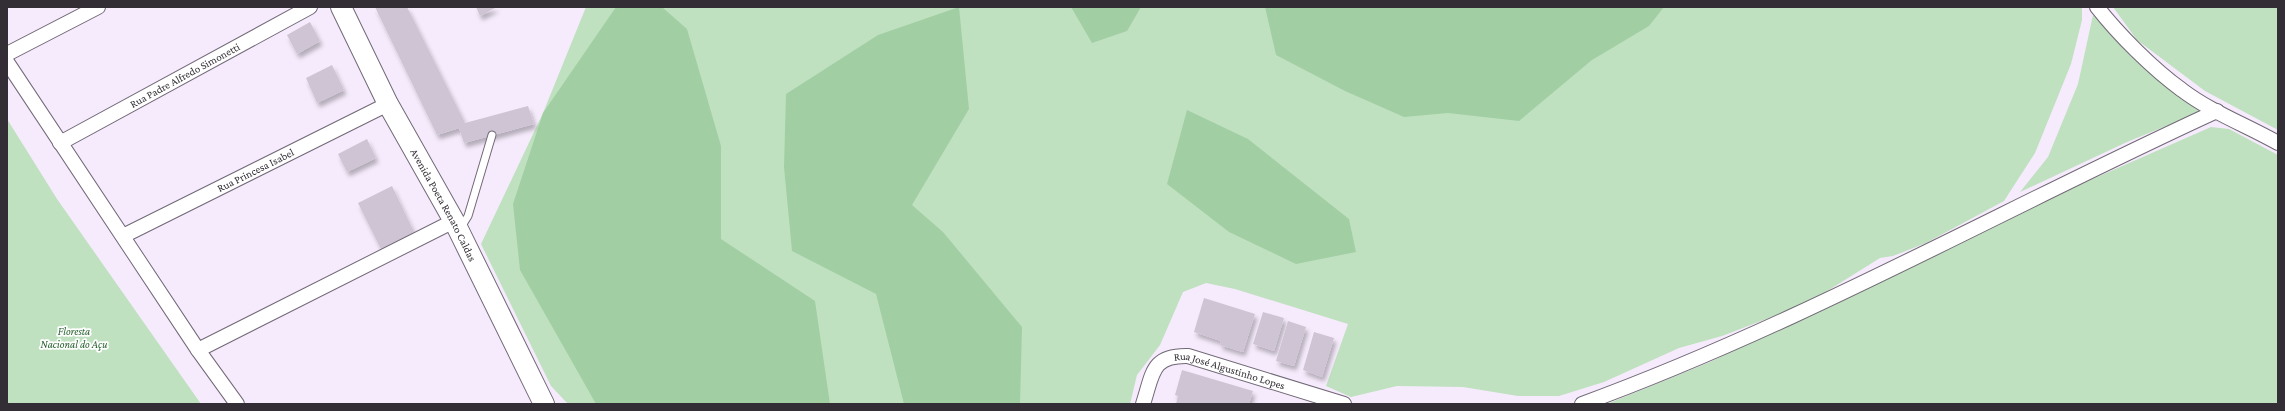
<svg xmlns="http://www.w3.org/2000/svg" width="2285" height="411" font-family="'Crimson Pro',serif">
  <defs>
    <filter id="shadow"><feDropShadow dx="2.5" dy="4.5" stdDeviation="2" flood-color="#0004"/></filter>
  </defs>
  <rect width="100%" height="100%" fill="#f6ebfc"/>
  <g fill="#bfe1c0">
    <polygon points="586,7 2082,7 2082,20 2071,64 2035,153 2004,201 1926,243 1893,256 1880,258 1808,303 1722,336 1679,348 1604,382 1559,396 1518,396 1463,387 1397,386 1351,397 1326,386 1348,324 1235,289 1206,283 1183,292 1160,345 1137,375 1130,404 568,404 551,386 481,244 543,113"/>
    <polygon points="2113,7 2278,7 2278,130 2205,91 2137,40"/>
    <polygon points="2093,15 2129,54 2169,87 2205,110 2127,142 2020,192 2048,157 2078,84"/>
    <polygon points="7,119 57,199 201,404 7,404"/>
    <polygon points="2211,127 2229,129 2278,155 2278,404 1607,404 1710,362 2054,196"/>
  </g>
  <g fill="#a2cea4">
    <polygon points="616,7 662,7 687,29 721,146 721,239 815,301 830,404 596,404 520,270 513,204 543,113"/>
    <polygon points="959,7 969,109 912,205 943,232 1022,327 1020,404 904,404 876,294 792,251 784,167 786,94 878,35"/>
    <polygon points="1071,7 1141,7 1127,31 1092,43"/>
    <polygon points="1265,7 1664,7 1649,26 1592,60 1519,121 1448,113 1404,117 1345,91 1276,55"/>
    <polygon points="1187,110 1248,139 1349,219 1356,252 1296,264 1229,232 1167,184"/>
  </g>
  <g fill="#cfc4d4" filter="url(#shadow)">
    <polygon points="375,7 407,7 465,123 528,106 534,124 464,143 459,128 437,135"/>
    <polygon points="476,7 497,7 480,16"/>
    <polygon points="310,22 320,41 297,54 287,35"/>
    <polygon points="332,65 344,90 317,103 306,78"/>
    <polygon points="367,139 376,158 347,172 338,154"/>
    <polygon points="392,186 414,232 381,249 358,203"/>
    <polygon points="1204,298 1255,314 1243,352 1220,345 1221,341 1194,332"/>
    <polygon points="1263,312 1284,318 1274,351 1253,344"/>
    <polygon points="1288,321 1306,327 1294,366 1276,361"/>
    <polygon points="1314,332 1334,338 1322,377 1303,370"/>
    <polygon points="1182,370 1253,391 1249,404 1176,404 1178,396 1175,395"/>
  </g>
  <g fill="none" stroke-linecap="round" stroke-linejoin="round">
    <defs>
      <polyline id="lane" points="460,229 468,216 492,135"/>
      <g id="street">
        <path d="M2097 7C2119 35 2153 69 2182 90 2211 112 2246 125 2278 143"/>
        <polyline points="7,54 98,7"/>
        <polyline points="7,62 198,350 237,404"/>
        <path id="s1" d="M60 143 310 7"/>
        <path id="s2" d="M123 236 388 104"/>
        <polyline points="198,350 454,221"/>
        <path id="s3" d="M1143 404C1153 374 1151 355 1188 356L1344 404"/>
        <path d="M1582 404C1801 324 2005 208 2217 111"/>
      </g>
      <g id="secondary">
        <path id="s4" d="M341 7 388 104 454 221 544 404"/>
      </g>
    </defs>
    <use href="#lane" stroke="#726977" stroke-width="9"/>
    <use href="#street" stroke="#726977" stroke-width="16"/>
    <use href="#secondary" stroke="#726977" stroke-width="22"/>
    <use href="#lane" stroke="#fff" stroke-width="7"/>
    <use href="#street" stroke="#fff" stroke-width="14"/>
    <use href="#secondary" stroke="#fff" stroke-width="20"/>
  </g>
  <g text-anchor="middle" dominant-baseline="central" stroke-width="3.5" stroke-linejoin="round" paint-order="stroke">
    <g font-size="11" fill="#332e35" stroke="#fff">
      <text stroke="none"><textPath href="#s1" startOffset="142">Rua Padre Alfredo Simonetti</textPath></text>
      <text stroke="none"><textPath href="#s2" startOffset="148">Rua Princesa Isabel</textPath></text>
      <text stroke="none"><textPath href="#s4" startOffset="223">Avenida Poeta Renato Caldas</textPath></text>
      <text stroke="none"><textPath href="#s3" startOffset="118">Rua José Algustinho Lopes</textPath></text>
    </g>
    <g font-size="11" font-style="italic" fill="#235f2b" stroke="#fff">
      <text x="74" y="331">Floresta<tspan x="74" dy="13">Nacional do Açu</tspan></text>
    </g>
  </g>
  <rect width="2285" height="411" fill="none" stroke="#332e35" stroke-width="16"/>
</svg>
